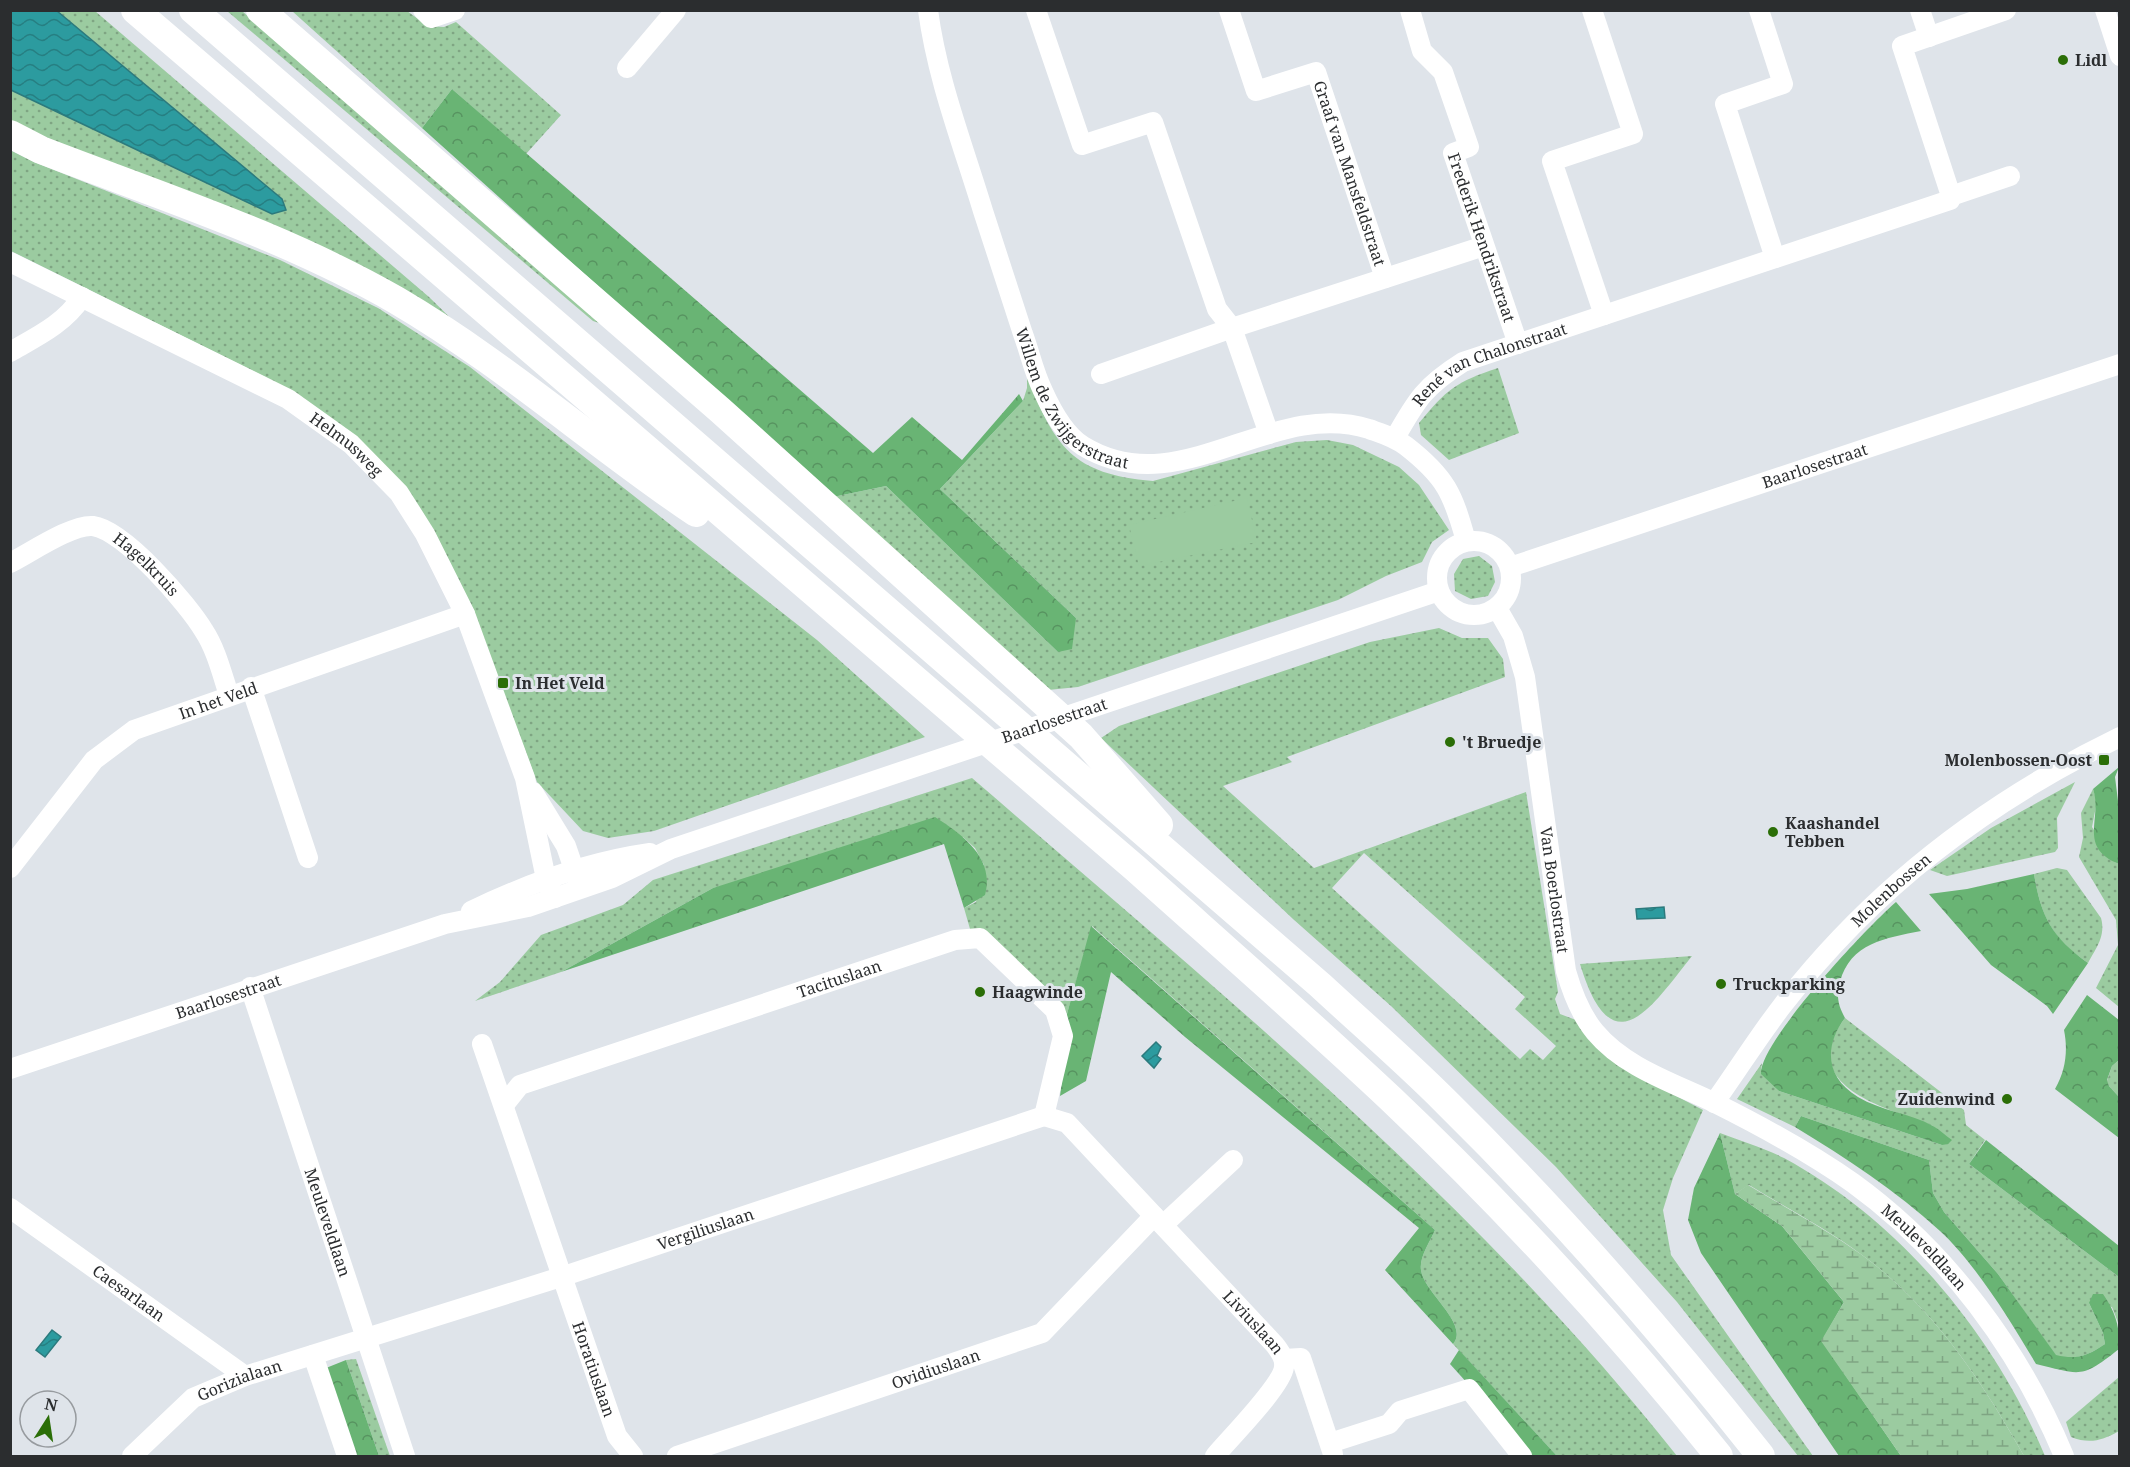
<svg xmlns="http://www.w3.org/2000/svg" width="2130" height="1467" font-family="'Noto Serif',serif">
  <defs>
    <pattern id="grass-dots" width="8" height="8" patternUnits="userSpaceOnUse" patternTransform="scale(1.5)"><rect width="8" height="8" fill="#9bcba0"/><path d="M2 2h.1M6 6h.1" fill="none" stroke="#7fa583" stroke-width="1.8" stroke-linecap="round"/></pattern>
    <pattern id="forest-crowns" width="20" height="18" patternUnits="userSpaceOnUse" patternTransform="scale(1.5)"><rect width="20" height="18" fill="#69b474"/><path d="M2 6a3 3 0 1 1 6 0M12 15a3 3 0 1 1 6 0" fill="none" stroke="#579360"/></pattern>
    <pattern id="wetland-marsh" width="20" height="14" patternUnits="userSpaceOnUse" patternTransform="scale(1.5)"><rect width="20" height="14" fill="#9bcba0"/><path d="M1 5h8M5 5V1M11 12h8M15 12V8" fill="none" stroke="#7fa583"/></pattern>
    <pattern id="water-waves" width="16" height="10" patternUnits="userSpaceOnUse" patternTransform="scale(1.5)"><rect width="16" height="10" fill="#2c9b9f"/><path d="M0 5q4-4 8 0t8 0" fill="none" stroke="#267f82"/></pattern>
  </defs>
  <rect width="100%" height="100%" fill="#dfe4ea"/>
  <g fill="url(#grass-dots)" fill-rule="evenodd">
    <polygon points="57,11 95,11 429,297 477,344 11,123 10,89 272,214 286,210 282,199"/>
    <polygon points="227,11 242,11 602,324 593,321"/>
    <polygon points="292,11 407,11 428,26 444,27 456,22 561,115 526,154 452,89 422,128"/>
    <polygon points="10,150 34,162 280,260 378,308 470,367 817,640 925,737 654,831 608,838 583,831 537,782 473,612 436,535 267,378 11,251"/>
    <path d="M1498 368 1519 433 1449 460 1421 435 1419 423C1447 389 1456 382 1498 368Z"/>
    <path d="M1027 376C1055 447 1072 474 1153 481L1296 442 1327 440 1353 445 1399 467 1419 485 1449 530 1432 542 1422 562 1386 576 1338 600 1078 687 1048 690 833 497 886 486 1058 652 1076 618 940 489 1023 401 1027 388Z"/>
    <polygon points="1479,556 1492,566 1495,582 1488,596 1471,599 1455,591 1454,574 1463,559"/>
    <path d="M1439 628 1462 638H1488L1503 659 1505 677 1287 757 1292 762 1223 786 1314 868 1526 792 1558 992 1555 999 1560 1014 1576 1020 1593 1043 1617 1065 1703 1110 1673 1178 1663 1210 1671 1255 1813 1456H1798L1677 1302 1556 1167 1391 1006 1293 919 1101 738 1119 726 1370 642ZM1364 853 1525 997 1515 1009 1556 1046 1543 1060 1530 1049 1520 1059 1332 888Z"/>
    <path d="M972 778C1218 991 1474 1199 1677 1456H1557L1453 1344C1470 1324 1424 1293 1421 1270 1419 1257 1430 1242 1435 1230L1092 926 1067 1014C1044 978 1005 953 970 929L964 908 976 902 984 865 975 848 963 837 713 888 561 972 475 1001 500 982 541 935 623 905 653 880Z"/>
    <polygon points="2075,782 2057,818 2058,848 2055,852 1947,876 1930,870 1991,828"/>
    <polygon points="2093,789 2097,801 2092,827 2115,862 2119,864 2119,1007 2096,988 2118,945 2116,920 2079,857 2083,838 2081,813"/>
    <path d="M2057 868 2067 870 2101 918C2106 936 2096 948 2088 963 2052 938 2041 917 2034 874Z"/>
    <path d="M1692 956C1650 1009 1612 1069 1580 964Z"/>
    <path d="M1845 1018 1964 1110 1966 1125 1985 1140 1969 1164 2119 1277V1325L2112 1307 2089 1303 2103 1333 2105 1344C2087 1356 2077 1360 2056 1356L1998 1274 1944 1212 1933 1193 1929 1160 1801 1116 1795 1127 1737 1099 1762 1063 1761 1069 1779 1091 1942 1145 1933 1126C1885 1107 1794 1087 1845 1018Z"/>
    <polygon points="2119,1060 2119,1097 2109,1086 2107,1081 2112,1066"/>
    <path d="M1720 1133C1741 1141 1764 1148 1784 1158 1902 1222 1994 1335 2045 1456H2024C1982 1381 1933 1307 1862 1255 1827 1229 1786 1208 1749 1185L1735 1194Z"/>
    <polygon points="356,1359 390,1456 379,1456 346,1360"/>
    <path d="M2119 1377V1431C2102 1441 2089 1444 2071 1437L2066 1422Z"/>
  </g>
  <g fill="url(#forest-crowns)">
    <polygon points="452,89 873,453 912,417 962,460 1019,394 1023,401 940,489 1076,618 1072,649 1058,652 886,486 833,497 422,128"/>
    <path d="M2119 767 2115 777 2119 809V864C2077 847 2103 818 2093 789Z"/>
    <path d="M935 817C963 835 995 858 985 895L964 908 944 844 561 972 713 888Z"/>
    <path d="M2034 874C2041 917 2052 937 2088 963L2053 1014 2047 1006 1991 965 1929 894 1967 889Z"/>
    <path d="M1896 902 1921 931C1886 938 1850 943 1840 982 1836 996 1838 1005 1845 1018 1824 1046 1825 1077 1858 1097 1881 1111 1910 1113 1933 1126 1940 1130 1946 1136 1952 1140L1948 1144 1942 1145 1779 1091 1761 1074C1759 1042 1869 925 1896 902Z"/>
    <path d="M1091 926 1435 1230C1430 1242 1419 1257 1421 1270 1424 1293 1470 1324 1453 1344L1385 1270 1419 1228 1185 1037 1111 972 1086 1081 1060 1096 1068 1034 1067 1014Z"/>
    <path d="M2087 995 2119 1020V1060L2112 1066 2107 1080 2109 1086 2119 1097V1138L2055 1089C2066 1070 2068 1050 2064 1030Z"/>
    <path d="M1801 1116 1929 1160 1933 1193 1944 1212 1998 1274 2056 1355C2077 1360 2087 1356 2105 1344L2103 1333 2089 1303 2093 1294H2103C2116 1313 2120 1327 2119 1349 2081 1379 2082 1375 2036 1364 2012 1323 1975 1263 1940 1231 1895 1190 1846 1158 1795 1127Z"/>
    <polygon points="1720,1133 1735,1194 1782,1226 1844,1302 1822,1341 1901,1456 1839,1456 1701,1253 1688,1220 1694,1188"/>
    <polygon points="1986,1140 2119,1246 2119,1277 1969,1164"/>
    <polygon points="1459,1350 1557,1456 1533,1456 1450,1364"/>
    <polygon points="346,1360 379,1456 352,1456 326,1368"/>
  </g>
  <path fill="url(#wetland-marsh)" d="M1748 1185C1786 1208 1826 1229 1862 1255 1933 1307 1982 1381 2024 1456H1901L1821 1341 1844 1302 1782 1226 1735 1194Z"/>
  <polygon fill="#9bcba0" points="1247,498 1257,542 1139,566 1129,525"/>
  <g fill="url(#water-waves)" stroke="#2c7a7d" stroke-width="1.5">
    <polygon points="11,10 57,11 282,199 286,210 272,214 13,91 10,89"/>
    <polygon points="1664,907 1665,918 1637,919 1636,909"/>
    <polygon points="1156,1042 1161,1047 1157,1056 1161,1059 1154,1068 1142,1056"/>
    <polygon points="52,1330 61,1337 45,1357 36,1350"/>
  </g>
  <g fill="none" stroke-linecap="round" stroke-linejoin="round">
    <g stroke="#fff" stroke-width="20">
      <polyline points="423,10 431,18 455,10"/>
      <path id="s1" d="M928 10C937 79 963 145 983 211 996 252 1010 293 1023 334 1030 353 1034 373 1043 391 1052 411 1064 434 1083 446 1180 505 1270 398 1369 429 1383 434 1394 437 1406 446 1446 477 1453 494 1466 541"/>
      <polyline points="1036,10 1082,145 1153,122 1217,309 1232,328 1269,434"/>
      <path id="s2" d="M1229 10 1256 91 1316 72 1385 278"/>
      <path id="s3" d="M1410 10 1422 51 1443 72 1469 147 1453 153 1518 344"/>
      <polyline points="1592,10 1633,134 1552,161 1604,315"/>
      <polyline points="1759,10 1783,84 1725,104 1775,258"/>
      <polyline points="1920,10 1929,37"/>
      <polyline points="2105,10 2120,56"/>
      <polyline points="627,68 676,10"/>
      <polyline points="1951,196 2010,176"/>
      <path id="s4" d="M10 262 288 399 351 444 399 493 425 534 465 614 525 778 546 879 555 898"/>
      <path d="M10 352C38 336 64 324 82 297"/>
      <polyline points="1101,374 1232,328 1484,246"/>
      <path id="s5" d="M1395 438C1417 399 1425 386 1463 362L1950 200 1951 196 1902 46 2006 10"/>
      <circle cx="1474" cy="578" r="37"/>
      <path id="s6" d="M10 563C30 553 72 524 93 526 124 530 188 604 204 631 216 649 222 674 229 695"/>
      <path id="s7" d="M1510 567 2120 364"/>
      <path id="s8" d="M1497 608 1513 636 1525 677 1566 971C1572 992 1580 1014 1595 1032 1625 1068 1674 1083 1715 1103 1763 1127 1809 1152 1853 1183 1947 1251 2020 1350 2064 1456"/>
      <polyline points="251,687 308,858"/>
      <polyline points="533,792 566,846 578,881"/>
      <path id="s9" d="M10 868 94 760 134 730 465 614"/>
      <path d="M471 911C529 883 587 862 650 853"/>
      <path id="s10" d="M250 987 405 1456"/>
      <path id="s11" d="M482 1044 617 1436 633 1456"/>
      <path id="s12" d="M10 1069 445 924 528 907 612 878 671 849 1439 591"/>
      <path id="s13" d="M1714 1103C1737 1071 1758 1037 1782 1006 1873 888 1986 802 2120 737"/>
      <path id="s14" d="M504 1105 520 1085 955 940 980 938 1055 1010 1063 1036 1044 1116"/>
      <path id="s15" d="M1044 1116 1067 1123 1275 1345C1280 1352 1285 1358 1284 1367 1282 1386 1229 1439 1215 1456"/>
      <path id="s16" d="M10 1208 245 1376"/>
      <polyline points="1163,1225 1233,1160"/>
      <polyline points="313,1355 347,1456"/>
      <polyline points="1284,1359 1301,1358 1333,1454"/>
      <polyline points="1330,1443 1389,1424 1400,1411 1469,1389 1522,1456"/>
      <path id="s17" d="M132 1456 193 1398 245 1376 561 1277 1044 1116"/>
      <path id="s18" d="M677 1456 1042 1333 1154 1216"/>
    </g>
    <g stroke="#fff" stroke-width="28">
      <path d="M135 10 1135 868C1221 945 1307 1020 1391 1099 1508 1210 1618 1330 1719 1456"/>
      <path d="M193 10 1320 985C1361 1023 1404 1060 1444 1100 1557 1211 1663 1332 1761 1456"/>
      <polyline points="260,10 720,410 1081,736 1159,825"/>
      <path d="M10 134 41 150C160 196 285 236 396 300 502 362 595 445 696 513"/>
    </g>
  </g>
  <g fill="#2b6e07" stroke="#dfe4ea" stroke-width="2">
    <circle cx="2063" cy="60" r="6"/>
    <rect x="497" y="677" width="12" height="12" rx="3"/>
    <circle cx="1450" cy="742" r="6"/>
    <rect x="2098" y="754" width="12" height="12" rx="3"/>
    <circle cx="1773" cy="832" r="6"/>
    <circle cx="1721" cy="984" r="6"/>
    <circle cx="980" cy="992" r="6"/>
    <circle cx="2007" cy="1099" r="6"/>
  </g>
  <g text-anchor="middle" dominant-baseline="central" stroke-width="6" stroke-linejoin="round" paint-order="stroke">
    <g font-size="16" font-weight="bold" fill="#2b2d2f" stroke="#dfe4ea" text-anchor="start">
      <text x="2075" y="60">Lidl</text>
      <text x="515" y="683">In Het Veld</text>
      <text x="1462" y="742">'t Bruedje</text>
      <text x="2092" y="760" text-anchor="end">Molenbossen-Oost</text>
      <text x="1785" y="823">Kaashandel<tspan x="1785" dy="18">Tebben</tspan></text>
      <text x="1733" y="984">Truckparking</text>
      <text x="992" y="992">Haagwinde</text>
      <text x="1995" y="1099" text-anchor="end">Zuidenwind</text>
    </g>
    <g font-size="16" fill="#2b2d2f" stroke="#dfe4ea">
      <text stroke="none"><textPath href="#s2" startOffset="255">Graaf van Mansfeldstraat</textPath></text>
      <text stroke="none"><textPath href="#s3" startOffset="258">Frederik Hendrikstraat</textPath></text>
      <text stroke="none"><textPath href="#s5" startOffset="126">René van Chalonstraat</textPath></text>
      <text stroke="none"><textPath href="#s1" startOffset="424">Willem de Zwijgerstraat</textPath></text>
      <text stroke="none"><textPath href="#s4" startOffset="384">Helmusweg</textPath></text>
      <text stroke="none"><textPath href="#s7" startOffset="321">Baarlosestraat</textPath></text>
      <text stroke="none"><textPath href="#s6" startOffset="158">Hagelkruis</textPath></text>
      <text stroke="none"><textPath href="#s9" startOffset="276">In het Veld</textPath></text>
      <text stroke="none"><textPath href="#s12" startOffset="1102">Baarlosestraat</textPath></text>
      <text stroke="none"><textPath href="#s8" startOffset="290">Van Boerlostraat</textPath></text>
      <text stroke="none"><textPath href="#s13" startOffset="278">Molenbossen</textPath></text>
      <text stroke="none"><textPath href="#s14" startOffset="362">Tacituslaan</textPath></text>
      <text stroke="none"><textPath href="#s12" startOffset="230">Baarlosestraat</textPath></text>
      <text stroke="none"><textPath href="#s10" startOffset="248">Meuleveldlaan</textPath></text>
      <text stroke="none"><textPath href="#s17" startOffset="624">Vergiliuslaan</textPath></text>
      <text stroke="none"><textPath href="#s8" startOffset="836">Meuleveldlaan</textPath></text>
      <text stroke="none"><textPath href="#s16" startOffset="146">Caesarlaan</textPath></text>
      <text stroke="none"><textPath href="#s15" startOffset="297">Liviuslaan</textPath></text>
      <text stroke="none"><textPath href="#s11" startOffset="344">Horatiuslaan</textPath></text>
      <text stroke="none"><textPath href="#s18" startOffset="273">Ovidiuslaan</textPath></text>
      <text stroke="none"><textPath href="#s17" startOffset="134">Gorizialaan</textPath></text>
    </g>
  </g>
  <rect width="2130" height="1467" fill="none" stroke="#2b2d2f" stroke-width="24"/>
  <g transform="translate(48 1419) rotate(12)"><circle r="28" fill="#dfe4ea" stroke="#979b9f" stroke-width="1.5"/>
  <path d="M0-4.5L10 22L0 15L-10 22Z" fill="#2b6e07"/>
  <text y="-9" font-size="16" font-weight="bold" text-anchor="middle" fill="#2b2d2f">N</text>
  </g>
</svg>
